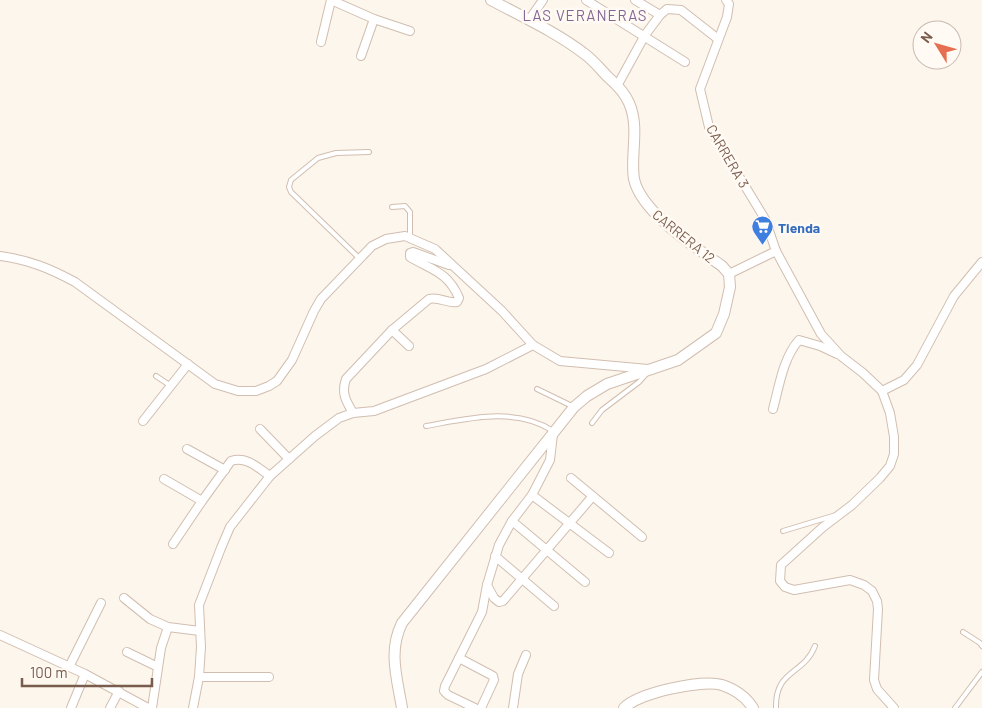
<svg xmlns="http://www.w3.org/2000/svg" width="982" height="708" font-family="Barlow,sans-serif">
  <rect width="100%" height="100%" fill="#fdf6ec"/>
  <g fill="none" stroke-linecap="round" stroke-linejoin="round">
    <defs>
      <g id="service">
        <polyline points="392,207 405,206 410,212 410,238"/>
        <polyline points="359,258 291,192 289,187 291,180 318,158 336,153 369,152"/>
        <polyline points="156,376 171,386"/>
        <polyline points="537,389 572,406"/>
        <polyline points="592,423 602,410 639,382 647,373"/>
        <path d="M426 426C466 419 516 406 553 431"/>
        <polyline points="783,531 836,515"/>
        <polyline points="963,632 980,643 982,646"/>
        <path d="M776 708C775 669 804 675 815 646"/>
        <polyline points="955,708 982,672"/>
      </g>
      <g id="minor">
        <polyline points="331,0 374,19 410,31"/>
        <polyline points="586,0 685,62"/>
        <polyline points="635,0 660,15 667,9 681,10 718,39"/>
        <polyline points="726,0 729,4 727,17 700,89 709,127 765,219 776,251 821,334 841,356 863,373 882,391 890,413 894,437 894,454 890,466 880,478 852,505 823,527 781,565 780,581 785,587 794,590 850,580 864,585 872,591 877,601 878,609 874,680 877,689 894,708"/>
        <polyline points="529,20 543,0"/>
        <polyline points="321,42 331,0"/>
        <polyline points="361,56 374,19"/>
        <polyline points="617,86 645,35 660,15"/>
        <path d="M0 256C29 260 49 268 75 282L215 384 238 391H256L269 386 277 381 292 360 314 311 321 299 372 246 386 239 405 236 435 249 502 311 533 345 560 361 648 369"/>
        <polyline points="729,274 776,251"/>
        <polyline points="392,330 409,346"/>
        <polyline points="882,391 904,380 917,365 954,296 982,262"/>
        <path d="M773 409C779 387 783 358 799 340L820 346 837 354"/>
        <path d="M353 413C346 401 341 393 346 379L392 330 429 299C439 296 447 304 457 302L459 298C448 272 432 270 410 257V253L413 252 449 265"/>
        <polyline points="143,421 188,364"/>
        <polyline points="260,429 289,459"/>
        <polyline points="187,449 225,470"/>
        <polyline points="571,478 642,537"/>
        <polyline points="164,479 202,501"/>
        <polyline points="532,495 609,553"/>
        <polyline points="512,521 585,582"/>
        <path d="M173 544 202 501 231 461C247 456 258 468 270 476"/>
        <polyline points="495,556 554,606"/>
        <polyline points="487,585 494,598 499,602 503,601 592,497"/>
        <polyline points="124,598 150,619 168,627 200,631"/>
        <polyline points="0,635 85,674 148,708"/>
        <polyline points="127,652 158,667"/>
        <polyline points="459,658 493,676 494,680 481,708"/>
        <polyline points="69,667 101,603"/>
        <polyline points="199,677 269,677"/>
        <polyline points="71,708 85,674"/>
        <polyline points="110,708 119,691"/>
        <polyline points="152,708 161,648 168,627"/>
        <polyline points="193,708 199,677 201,647 199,605 221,548 230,527 270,476 315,436 339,418 353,413 374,411 486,369 533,345"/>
        <polyline points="475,708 448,695 444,691 445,686 482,612 487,585 499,545 512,521 532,495 550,460 553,434"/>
        <polyline points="513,708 518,674 526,655"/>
      </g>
      <g id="tertiary">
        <path d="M402 708C397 678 388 651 402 623L574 407 587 396 607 384 678 360 716 333 724 314 730 287 729 274 722 266C695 247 641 212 634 179 630 156 640 127 629 103 625 93 616 84 608 77 601 70 594 61 586 55 558 33 523 17 491 0"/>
        <path d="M624 708C638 693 702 679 722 685 734 689 746 697 753 708"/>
      </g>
    </defs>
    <use href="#service" stroke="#d1beb0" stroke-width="6"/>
    <use href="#minor" stroke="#d1beb0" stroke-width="10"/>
    <use href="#tertiary" stroke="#d1beb0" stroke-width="12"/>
    <use href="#service" stroke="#fff" stroke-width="4"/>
    <use href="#minor" stroke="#fff" stroke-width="8"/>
    <use href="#tertiary" stroke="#fff" stroke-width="10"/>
  </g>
  <defs>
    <symbol id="supermarket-pin" viewBox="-11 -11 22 30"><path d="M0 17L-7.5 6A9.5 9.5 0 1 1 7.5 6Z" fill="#3f7fe0" stroke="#fffaf3"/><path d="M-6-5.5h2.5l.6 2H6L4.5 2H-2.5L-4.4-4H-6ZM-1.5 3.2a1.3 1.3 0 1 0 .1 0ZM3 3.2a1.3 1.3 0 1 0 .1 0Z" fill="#fff"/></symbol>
  </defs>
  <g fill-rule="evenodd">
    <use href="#supermarket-pin" x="750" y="214" width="25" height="34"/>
  </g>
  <g text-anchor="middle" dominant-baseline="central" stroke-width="5" stroke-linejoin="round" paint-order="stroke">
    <g font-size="14" fill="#7a5c4d" stroke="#fffaf3">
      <text transform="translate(728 156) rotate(60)">CARRERA 3</text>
      <text transform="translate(684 236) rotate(39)">CARRERA 12</text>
    </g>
    <g font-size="14" font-weight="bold" fill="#366cbe" stroke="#fffaf3" text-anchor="start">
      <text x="778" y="227">Tienda</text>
    </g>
    <g font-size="15" letter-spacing="1" fill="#846695" stroke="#fffaf3">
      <text x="585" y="15">LAS VERANERAS</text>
    </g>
  </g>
  <g transform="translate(937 45) rotate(307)"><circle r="24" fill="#fffaf3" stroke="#cabbb1"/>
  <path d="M0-4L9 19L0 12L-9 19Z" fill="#e76f51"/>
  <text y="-8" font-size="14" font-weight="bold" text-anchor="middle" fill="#7a5c4d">N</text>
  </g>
  <path d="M22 678v8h130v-8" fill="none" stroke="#7a5c4d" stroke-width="2.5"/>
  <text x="30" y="678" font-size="15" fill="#7a5c4d" stroke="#fffaf3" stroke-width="4" paint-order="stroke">100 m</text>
</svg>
